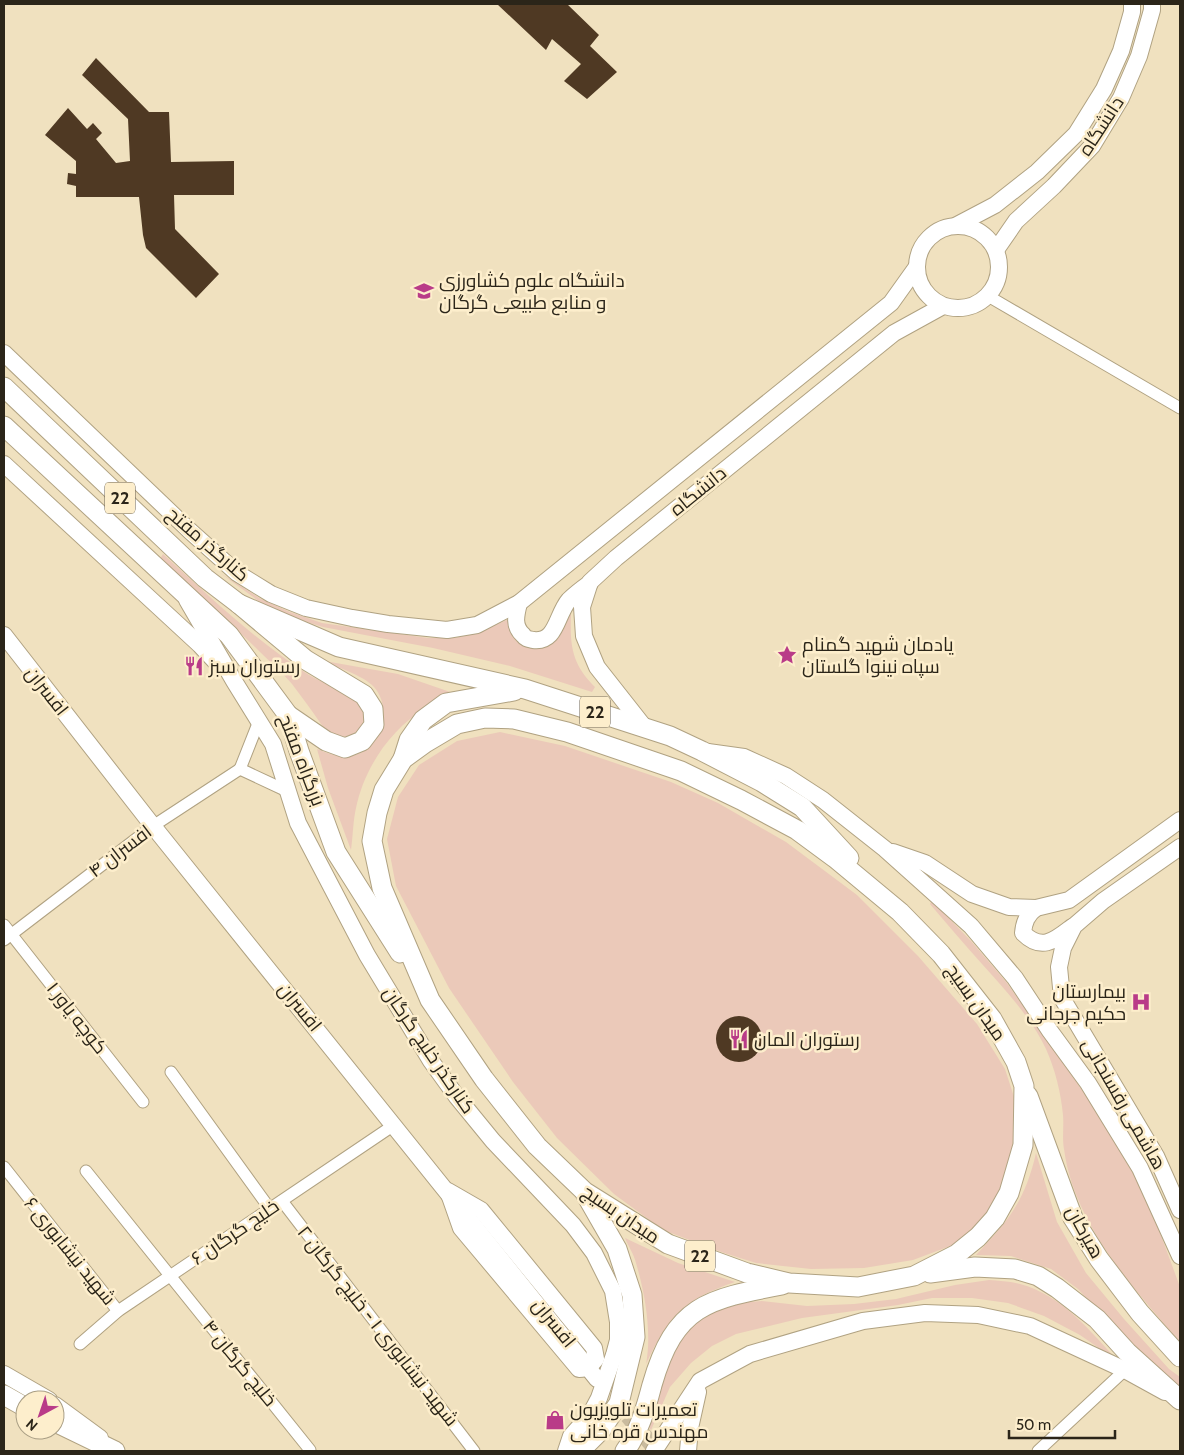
<svg xmlns="http://www.w3.org/2000/svg" width="1184" height="1455" font-family="Cabin,Cairo,sans-serif">
  <rect width="100%" height="100%" fill="#f0e1bf"/>
  <g fill="#ebc9b9">
    <path d="M163 554C210 597 256 641 309 675 323 684 340 687 353 697 384 719 345 756 321 724 312 711 302 697 292 684 283 673 271 663 260 652 228 620 194 590 160 559Z"/>
    <path d="M220 573 261 599 290 612 322 623 428 638H455L484 630 509 619C510 626 511 633 514 638 522 650 542 651 553 643 562 637 566 622 571 613 570 645 571 663 595 687L592 692 510 666 433 648 323 627 290 617 260 602Z"/>
    <path d="M319 660 398 674 456 694C446 699 435 703 425 709 390 729 364 769 356 808 353 821 353 836 351 850L328 788 317 749C330 754 344 760 358 754 383 745 392 707 374 687 363 675 334 666 319 660Z"/>
    <polygon points="500,732 565,746 671,782 718,803 786,842 857,895 918,956 977,1024 1005,1069 1016,1103 1017,1137 1004,1187 983,1222 953,1245 913,1260 864,1268 811,1269 756,1263 724,1253 663,1230 614,1194 557,1138 513,1082 449,988 396,886 387,839 398,797 419,765 457,741"/>
    <path d="M932 901 971 941 1007 983 1092 1104 1137 1179 1155 1219 1180 1287V1342C1133 1288 1074 1224 1064 1149 1062 1138 1064 1126 1063 1115 1061 1093 1055 1069 1046 1049 1031 1017 1005 990 982 964 964 944 947 924 930 904Z"/>
    <path d="M1036 1153 1057 1222 1086 1273 1124 1319 1169 1369 1180 1377V1389L1125 1340 1078 1289 1051 1269 1011 1256 976 1255C1009 1220 1025 1201 1036 1153Z"/>
    <path d="M625 1238 678 1263 735 1282C683 1300 669 1315 646 1364 652 1333 645 1293 636 1263 634 1254 628 1246 625 1238Z"/>
    <path d="M989 1280C999 1281 1010 1281 1020 1284 1062 1295 1090 1331 1119 1362L1080 1335 1044 1316 1008 1303 972 1298H932L898 1305 802 1318 736 1334 712 1346 691 1363 670 1387 651 1430 649 1427 667 1364 676 1344 695 1324 716 1310 737 1303 762 1301 807 1306 854 1304 896 1299 955 1285Z"/>
  </g>
  <g fill="#4f3923">
    <polygon points="497,4 567,4 599,35 590,46 617,72 587,99 564,81 581,64 552,39 546,50"/>
    <polygon points="96,58 149,112 169,112 171,162 234,161 234,195 174,195 175,229 219,274 196,298 146,248 143,235 139,197 76,197 76,186 67,184 68,173 76,174 76,161 45,135 68,108 87,129 93,123 102,133 96,139 116,163 130,161 128,119 82,75"/>
    <circle cx="739" cy="1039" r="23"/>
  </g>
  <g fill="none" stroke-linecap="round" stroke-linejoin="round">
    <polyline stroke="#c9bb9e" stroke-width="16" stroke-dasharray="16 8" stroke-linecap="butt" points="597,1379 657,1451"/>
    <defs>
      <g id="minor">
        <polyline points="988,296 1180,408"/>
        <polyline points="240,769 287,791"/>
        <polyline points="240,769 259,721"/>
        <polyline points="4,925 143,1102"/>
        <polyline points="4,940 153,826 240,769"/>
        <polyline points="171,1072 270,1209"/>
        <polyline points="4,1167 118,1311"/>
        <polyline points="86,1171 310,1450"/>
        <polyline points="282,1201 474,1451"/>
        <polyline points="80,1344 118,1311 394,1125"/>
        <polyline points="1038,1451 1125,1370"/>
      </g>
      <g id="secondary">
        <polyline points="957,225 995,205 1037,172 1076,134 1104,89 1121,51 1132,12 1132,4"/>
        <circle cx="958" cy="267" r="41"/>
        <polyline points="996,250 1016,221 1054,186 1092,146 1121,98 1139,56 1152,10 1152,4"/>
        <polyline points="4,353 190,531 237,573 271,594 306,608 352,618 388,624 447,630 477,625 519,603 891,303 916,268"/>
        <polyline points="4,464 200,645 215,661"/>
        <polyline points="187,600 234,681 273,744 298,823 367,955 431,1061 457,1097 493,1141 573,1225 594,1253 613,1291 618,1322 618,1340 614,1355 599,1398 590,1415 571,1436 566,1451"/>
        <path d="M519 603C516 615 513 626 523 635 526 639 528 639 533 640 557 643 556 615 569 600 575 594 583 588 590 583"/>
        <polyline points="4,635 153,826 597,1379"/>
        <polyline points="645,728 597,667 584,636 582,607 590,582 616,558 894,333 943,306"/>
        <polyline points="708,752 744,757 786,776 823,800 885,849 971,926 1015,978 1050,1031 1088,1083 1140,1168 1180,1256"/>
        <polyline points="1180,847 1103,901 1074,926 1063,948 1059,967 1062,998 1156,1156 1180,1210"/>
        <polyline points="893,852 925,863 972,894 1009,907 1036,908 1069,900 1180,820"/>
        <path d="M1036 908C1027 915 1024 922 1023 933 1042 952 1055 940 1072 927"/>
        <path d="M448 1191 481 1210 594 1348 596 1359C591 1365 588 1369 579 1369L461 1228Z"/>
        <polyline points="4,1374 49,1400"/>
        <polyline points="55,1405 100,1438"/>
        <polyline points="654,1451 700,1381 750,1354 863,1321 925,1313 978,1315 1030,1326 1125,1370 1165,1392"/>
        <polyline points="688,1451 690,1428 698,1392"/>
      </g>
      <g id="trunk">
        <polyline points="4,387 205,578 239,604 306,660 364,695 373,709 374,725 362,741 345,748 326,741 288,715"/>
        <polyline points="4,426 229,635 288,715 299,751 336,852 400,953"/>
        <polyline points="239,604 339,647 525,689 670,736 702,751 762,782 802,807 849,858"/>
        <polygon points="485,718 514,719 567,732 681,771 741,800 797,830 835,858 900,912 941,954 992,1019 1016,1062 1024,1086 1023,1145 1009,1193 995,1218 978,1237 957,1254 914,1276 858,1287 789,1283 747,1273 668,1244 585,1192 537,1146 484,1079 430,1000 382,888 372,841 377,813 384,790 403,759 425,743 457,724"/>
        <polyline points="403,759 409,740 423,720 446,703 514,691"/>
        <polyline points="1028,1096 1073,1218 1099,1259 1140,1313 1180,1357"/>
        <polyline points="930,1273 975,1267 1015,1269 1038,1276 1057,1288 1097,1319 1127,1352 1180,1400"/>
        <polyline points="4,1395 25,1407"/>
        <polyline points="55,1422 115,1451"/>
        <polyline points="580,1451 601,1430 619,1403 635,1337 632,1295 617,1249 586,1195"/>
        <path d="M625 1451C639 1432 646 1408 652 1385 675 1305 707 1299 782 1285"/>
      </g>
    </defs>
    <use href="#minor" stroke="#b0a282" stroke-width="13"/>
    <use href="#secondary" stroke="#b0a282" stroke-width="18"/>
    <use href="#trunk" stroke="#b0a282" stroke-width="21"/>
    <use href="#minor" stroke="#fff" stroke-width="11"/>
    <use href="#secondary" stroke="#fff" stroke-width="16"/>
    <use href="#trunk" stroke="#fff" stroke-width="19"/>
  </g>
  <defs>
    <symbol id="university-bare" viewBox="-9 -9 18 18"><path d="M0-5L7-2L0 1L-7-2ZM-4 1L0 2.5L4 1V4Q0 6-4 4Z" fill="#b93b88" stroke="#fdeecc" stroke-width="2.5" paint-order="stroke"/></symbol>
    <symbol id="sight-bare" viewBox="-9 -9 18 18"><path d="M0-6L1.8-2.2L6-1.7L2.9 1.2L3.7 5.4L0 3.3L-3.7 5.4L-2.9 1.2L-6-1.7L-1.8-2.2Z" fill="#b93b88" stroke="#fdeecc" stroke-width="2.5" paint-order="stroke"/></symbol>
    <symbol id="restaurant-bare" viewBox="-9 -9 18 18"><path d="M-5-6h1v4h1v-4h1v4h1v-4h1v5L-1.5 .5V6h-2V.5L-5-1ZM5-6V6H3V1.5H1.5Q1.5-4 5-6Z" fill="#b93b88" stroke="#fdeecc" stroke-width="2.5" paint-order="stroke"/></symbol>
    <symbol id="hospital-bare" viewBox="-9 -9 18 18"><path d="M-5-5h3v3.5h4V-5h3V5h-3V1.5h-4V5h-3Z" fill="#b93b88" stroke="#fdeecc" stroke-width="2.5" paint-order="stroke"/></symbol>
    <symbol id="shop-bare" viewBox="-9 -9 18 18"><path d="M-5-2.5h2.3a2.7 3.5 0 0 1 5.4 0H5L5.5 6h-11ZM-1.5-2.5h3a1.5 2.3 0 0 0-3 0Z" fill="#b93b88" stroke="#fdeecc" stroke-width="2.5" paint-order="stroke"/></symbol>
  </defs>
  <g fill-rule="evenodd">
    <use href="#university-bare" x="410" y="277" width="28" height="28"/>
    <use href="#sight-bare" x="773" y="641" width="28" height="28"/>
    <use href="#restaurant-bare" x="180" y="652" width="28" height="28"/>
    <use href="#hospital-bare" x="1127" y="988" width="28" height="28"/>
    <use href="#restaurant-bare" x="725" y="1025" width="28" height="28"/>
    <use href="#shop-bare" x="541" y="1406" width="28" height="28"/>
  </g>
  <g text-anchor="middle" dominant-baseline="central" stroke-width="5" stroke-linejoin="round" paint-order="stroke">
    <g fill="#fdeecc" stroke="#6a614f" stroke-width="1">
      <rect x="105" y="482.5" width="30" height="31" rx="4"/>
      <rect x="580" y="696.5" width="30" height="31" rx="4"/>
      <rect x="685" y="1240.5" width="30" height="31" rx="4"/>
    </g>
    <g font-size="18" font-weight="bold" fill="#2b2519">
      <text x="120" y="498">22</text>
      <text x="595" y="712">22</text>
      <text x="700" y="1256">22</text>
    </g>
    <g font-size="19" fill="#2b2519" stroke="#fdeecc">
      <text transform="translate(1101 126) rotate(-57)">دانشگاه</text>
      <text transform="translate(698 491) rotate(-39)">دانشگاه</text>
      <text transform="translate(208 544) rotate(41)">کنارگذر مفتح</text>
      <text transform="translate(47 691) rotate(52)">افسران</text>
      <text transform="translate(302 760) rotate(69)">بزرگراه مفتح</text>
      <text transform="translate(120 851) rotate(-37)">افسران ۴</text>
      <text transform="translate(976 1002) rotate(55)">میدان بسیج</text>
      <text transform="translate(300 1007) rotate(51)">افسران</text>
      <text transform="translate(77 1018) rotate(52)">کوچه یاور ۱</text>
      <text transform="translate(429 1050) rotate(56)">کنارگذر خلیج گرگان</text>
      <text transform="translate(1124 1104) rotate(60)">هاشمی رفسنجانی</text>
      <text transform="translate(621 1214) rotate(34)">میدان بسیج</text>
      <text transform="translate(235 1232) rotate(-34)">خلیج گرگان ۶</text>
      <text transform="translate(1085 1232) rotate(61)">هیرکان</text>
      <text transform="translate(70 1251) rotate(51)">شهید نیشابوری ۶</text>
      <text transform="translate(554 1323) rotate(51)">افسران</text>
      <text transform="translate(378 1326) rotate(52)">شهید نیشابوری ۱ - خلیج گرگان ۲</text>
      <text transform="translate(240 1363) rotate(51)">خلیج گرگان ۴</text>
    </g>
    <g font-size="19" fill="#2b2519" stroke="#fdeecc" text-anchor="start">
      <text x="439" y="280">دانشگاه علوم کشاورزی<tspan x="439" dy="22">و منابع طبیعی گرگان</tspan></text>
      <text x="802" y="644">یادمان شهید گمنام<tspan x="802" dy="22">سپاه نینوا گلستان</tspan></text>
      <text x="209" y="666">رستوران سبز</text>
      <text x="1126" y="991" text-anchor="end">بیمارستان<tspan x="1126" dy="22">حکیم جرجانی</tspan></text>
      <text x="754" y="1039">رستوران المان</text>
      <text x="570" y="1409">تعمیرات تلویزیون<tspan x="570" dy="22">مهندس قره خانی</tspan></text>
    </g>
  </g>
  <rect width="1184" height="1455" fill="none" stroke="#2b2519" stroke-width="10"/>
  <g transform="translate(40 1415) rotate(220)"><circle r="24" fill="#fdeecc" stroke="#a99e84"/>
  <path d="M0-4L9 19L0 12L-9 19Z" fill="#b93b88"/>
  <text y="-8" font-size="14" font-weight="bold" text-anchor="middle" fill="#2b2519">N</text>
  </g>
  <path d="M1009 1430v8h106v-8" fill="none" stroke="#2b2519" stroke-width="2.5"/>
  <text x="1016" y="1430" font-size="15" fill="#2b2519" stroke="#fdeecc" stroke-width="4" paint-order="stroke">50 m</text>
</svg>
